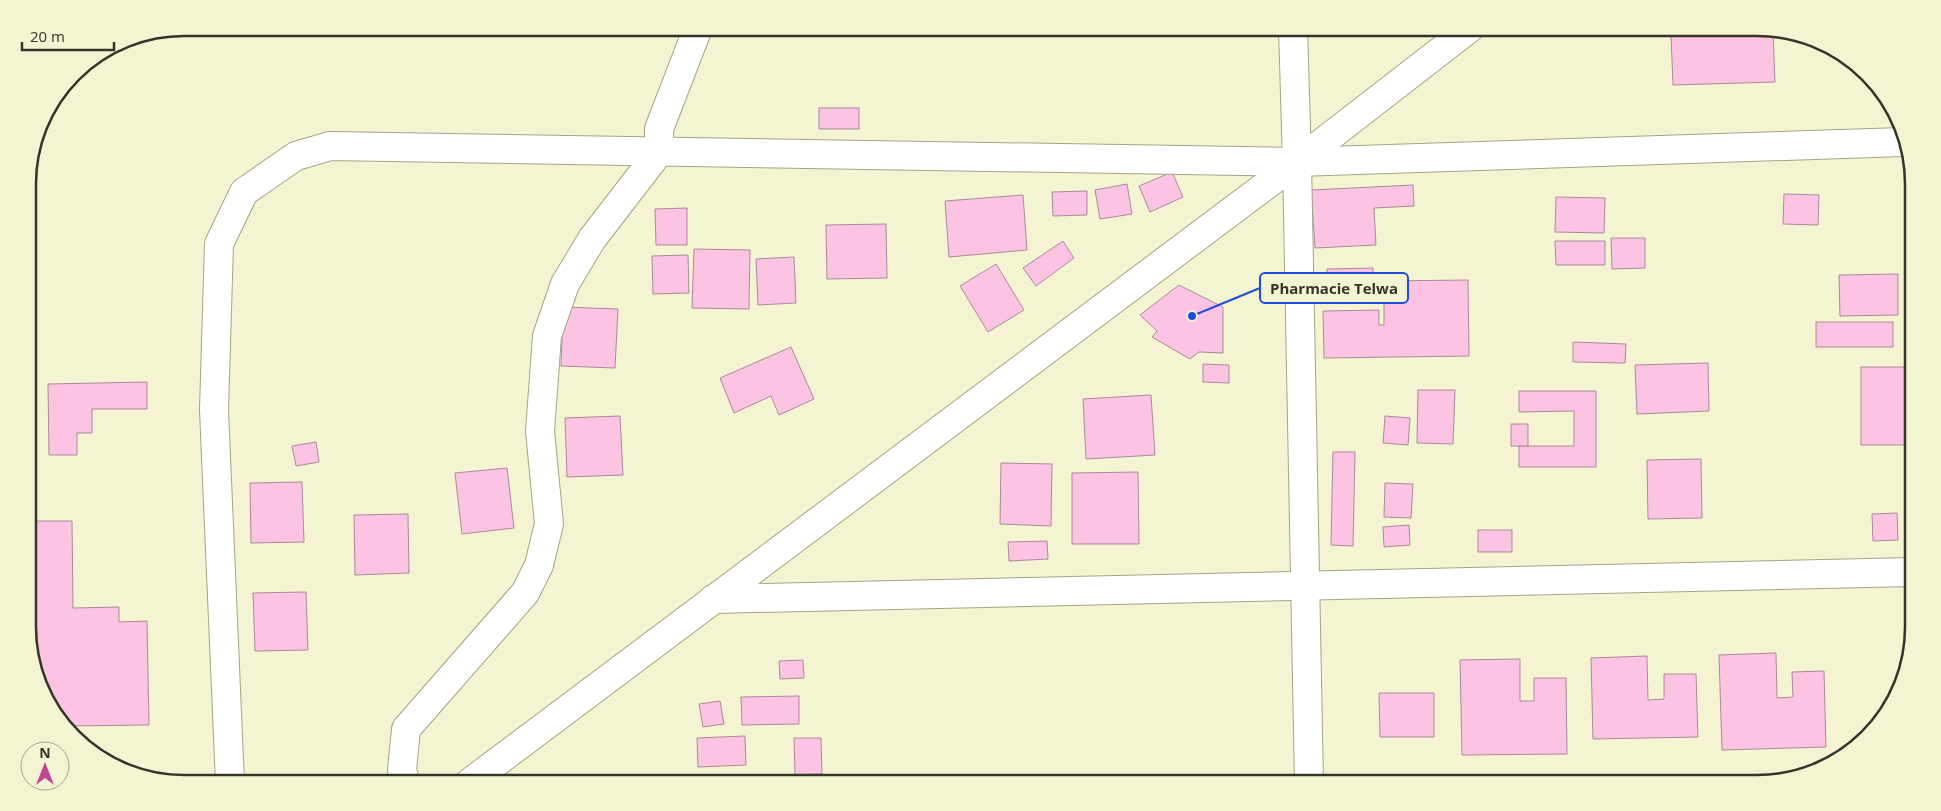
<svg xmlns="http://www.w3.org/2000/svg" width="1941" height="811" font-family="'Open Sans',sans-serif">
  <rect width="100%" height="100%" fill="#f4f4d3"/>
  <g fill="#fcc4e2" stroke="#a98a9a">
    <polygon points="1773,31 1775,82 1673,85 1671,35"/>
    <rect x="819" y="108" width="40" height="21"/>
    <polygon points="1172,172 1183,197 1150,212 1139,186"/>
    <polygon points="1127,184 1132,214 1100,219 1095,190"/>
    <polygon points="1413,185 1414,206 1374,208 1376,245 1315,248 1311,190"/>
    <polygon points="1087,191 1087,215 1053,216 1052,192"/>
    <polygon points="1784,194 1819,195 1818,225 1783,224"/>
    <polygon points="1023,195 1027,250 949,257 945,201"/>
    <polygon points="1556,197 1605,198 1604,233 1555,232"/>
    <polygon points="687,208 687,245 656,245 655,209"/>
    <polygon points="886,224 887,278 827,279 826,225"/>
    <polygon points="1611,238 1645,238 1645,268 1612,269"/>
    <polygon points="1063,241 1074,258 1036,286 1023,268"/>
    <polygon points="1555,241 1605,241 1605,265 1556,265"/>
    <polygon points="694,249 750,250 749,309 692,308"/>
    <polygon points="688,255 689,293 653,294 652,256"/>
    <polygon points="794,257 796,303 758,305 756,259"/>
    <polygon points="996,264 1024,310 988,332 960,286"/>
    <polygon points="1373,268 1373,299 1328,300 1327,269"/>
    <polygon points="1898,274 1898,315 1840,316 1839,275"/>
    <polygon points="1468,280 1469,356 1324,358 1323,311 1379,310 1379,325 1384,325 1384,281"/>
    <polygon points="1179,285 1223,307 1223,353 1199,352 1190,359 1152,337 1157,331 1140,315"/>
    <polygon points="563,307 618,309 615,368 561,366"/>
    <rect x="1816" y="322" width="77" height="25"/>
    <polygon points="1573,342 1626,344 1625,363 1573,362"/>
    <polygon points="791,347 814,399 779,415 771,396 734,413 720,378"/>
    <polygon points="1708,363 1709,411 1637,414 1635,365"/>
    <polygon points="1203,364 1229,365 1229,383 1203,382"/>
    <rect x="1861" y="367" width="52" height="78"/>
    <polygon points="147,382 147,409 92,409 92,433 77,433 77,455 49,455 48,384"/>
    <polygon points="1418,390 1455,390 1453,444 1417,443"/>
    <polygon points="1519,391 1596,391 1596,467 1519,467 1519,446 1574,446 1574,411 1519,412"/>
    <polygon points="1151,395 1155,455 1086,459 1083,399"/>
    <polygon points="620,416 623,475 567,477 565,418"/>
    <polygon points="1385,416 1410,418 1408,445 1383,443"/>
    <rect x="1511" y="424" width="17" height="22"/>
    <polygon points="316,442 319,462 296,466 292,446"/>
    <polygon points="1333,452 1355,452 1353,546 1331,545"/>
    <polygon points="1701,459 1702,518 1648,519 1647,460"/>
    <polygon points="1001,463 1052,464 1051,526 1000,524"/>
    <polygon points="507,468 514,528 462,534 455,473"/>
    <polygon points="1138,472 1139,544 1072,544 1072,473"/>
    <polygon points="302,482 304,542 251,543 250,483"/>
    <polygon points="1385,483 1413,484 1411,518 1384,517"/>
    <polygon points="1897,513 1898,540 1873,541 1872,514"/>
    <polygon points="408,514 409,573 355,575 354,515"/>
    <polygon points="29,521 72,521 73,608 119,607 119,622 147,621 149,725 64,726 60,723 29,648"/>
    <polygon points="1409,525 1410,545 1384,547 1383,527"/>
    <rect x="1478" y="530" width="34" height="22"/>
    <polygon points="1047,541 1048,559 1009,561 1008,542"/>
    <polygon points="306,592 308,650 255,651 253,593"/>
    <polygon points="1776,653 1777,698 1793,697 1792,672 1824,671 1826,747 1722,750 1719,655"/>
    <polygon points="1647,656 1648,700 1664,699 1664,674 1696,674 1698,737 1593,739 1591,658"/>
    <polygon points="1520,659 1520,701 1534,701 1534,678 1566,678 1567,754 1462,755 1460,660"/>
    <polygon points="803,660 804,678 780,679 779,661"/>
    <polygon points="1379,693 1434,693 1434,737 1380,737"/>
    <polygon points="799,696 799,724 742,725 741,697"/>
    <polygon points="720,701 724,724 703,727 699,704"/>
    <polygon points="745,736 746,765 698,767 697,738"/>
    <polygon points="794,738 821,738 822,774 795,775"/>
    <polygon points="798,780 798,783 766,783 766,781"/>
  </g>
  <g fill="none" stroke-linecap="round" stroke-linejoin="round">
    <defs>
      <g id="minor">
        <polyline points="1293,28 1297,162"/>
        <polyline points="713,599 1913,572"/>
        <polyline points="230,783 214,410 219,244 244,192 296,156 330,146 1297,162 1903,142"/>
        <polyline points="406,783 402,770 406,729 525,593 539,565 549,524 540,431 547,336 565,284 592,239 659,152 659,129 698,28"/>
      </g>
      <polyline id="tertiary" points="1297,162 1309,783"/>
      <polyline id="secondary" points="469,783 1297,162 1470,28"/>
    </defs>
    <use href="#minor" stroke="#a5a586" stroke-width="30"/>
    <use href="#tertiary" stroke="#a5a586" stroke-width="30"/>
    <use href="#secondary" stroke="#a5a586" stroke-width="30"/>
    <use href="#minor" stroke="#fff" stroke-width="28"/>
    <use href="#tertiary" stroke="#fff" stroke-width="28"/>
    <use href="#secondary" stroke="#fff" stroke-width="28"/>
  </g>
  <path d="M0 0H1941V811H0ZM184 36H1757A148 148 0 0 1 1905 184V627A148 148 0 0 1 1757 775H184A148 148 0 0 1 36 627V184A148 148 0 0 1 184 36Z" fill="#f4f4d3" fill-rule="evenodd"/>
  <path fill="none" stroke="#353428" stroke-width="2.5" d="M184 36H1757A148 148 0 0 1 1905 184V627A148 148 0 0 1 1757 775H184A148 148 0 0 1 36 627V184A148 148 0 0 1 184 36Z"/>
  <path fill="none" stroke="#1d4ed8" stroke-width="2" d="M1192 316L1260 288"/>
  <circle fill="#1d4ed8" stroke="#f4f4d3" stroke-width="2" cx="1192" cy="316" r="5"/>
  <rect fill="#f4f4d3" stroke="#1d4ed8" stroke-width="2" x="1260" y="273" width="148" height="30" rx="5"/>
  <g font-size="15" text-anchor="middle" font-weight="bold" fill="#353428">
    <text x="1334" y="294">Pharmacie Telwa</text>
  </g>
  <g transform="translate(45 766)"><circle r="24" fill="#f4f4d3" stroke="#a8a78f"/>
  <path d="M0-4L9 19L0 12L-9 19Z" fill="#c24695"/>
  <text y="-8" font-size="14" font-weight="bold" text-anchor="middle" fill="#353428">N</text>
  </g>
  <path d="M22 42v8h92v-8" fill="none" stroke="#353428" stroke-width="2.5"/>
  <text x="30" y="42" font-size="15" fill="#353428" stroke="#f4f4d3" stroke-width="4" paint-order="stroke">20 m</text>
</svg>
